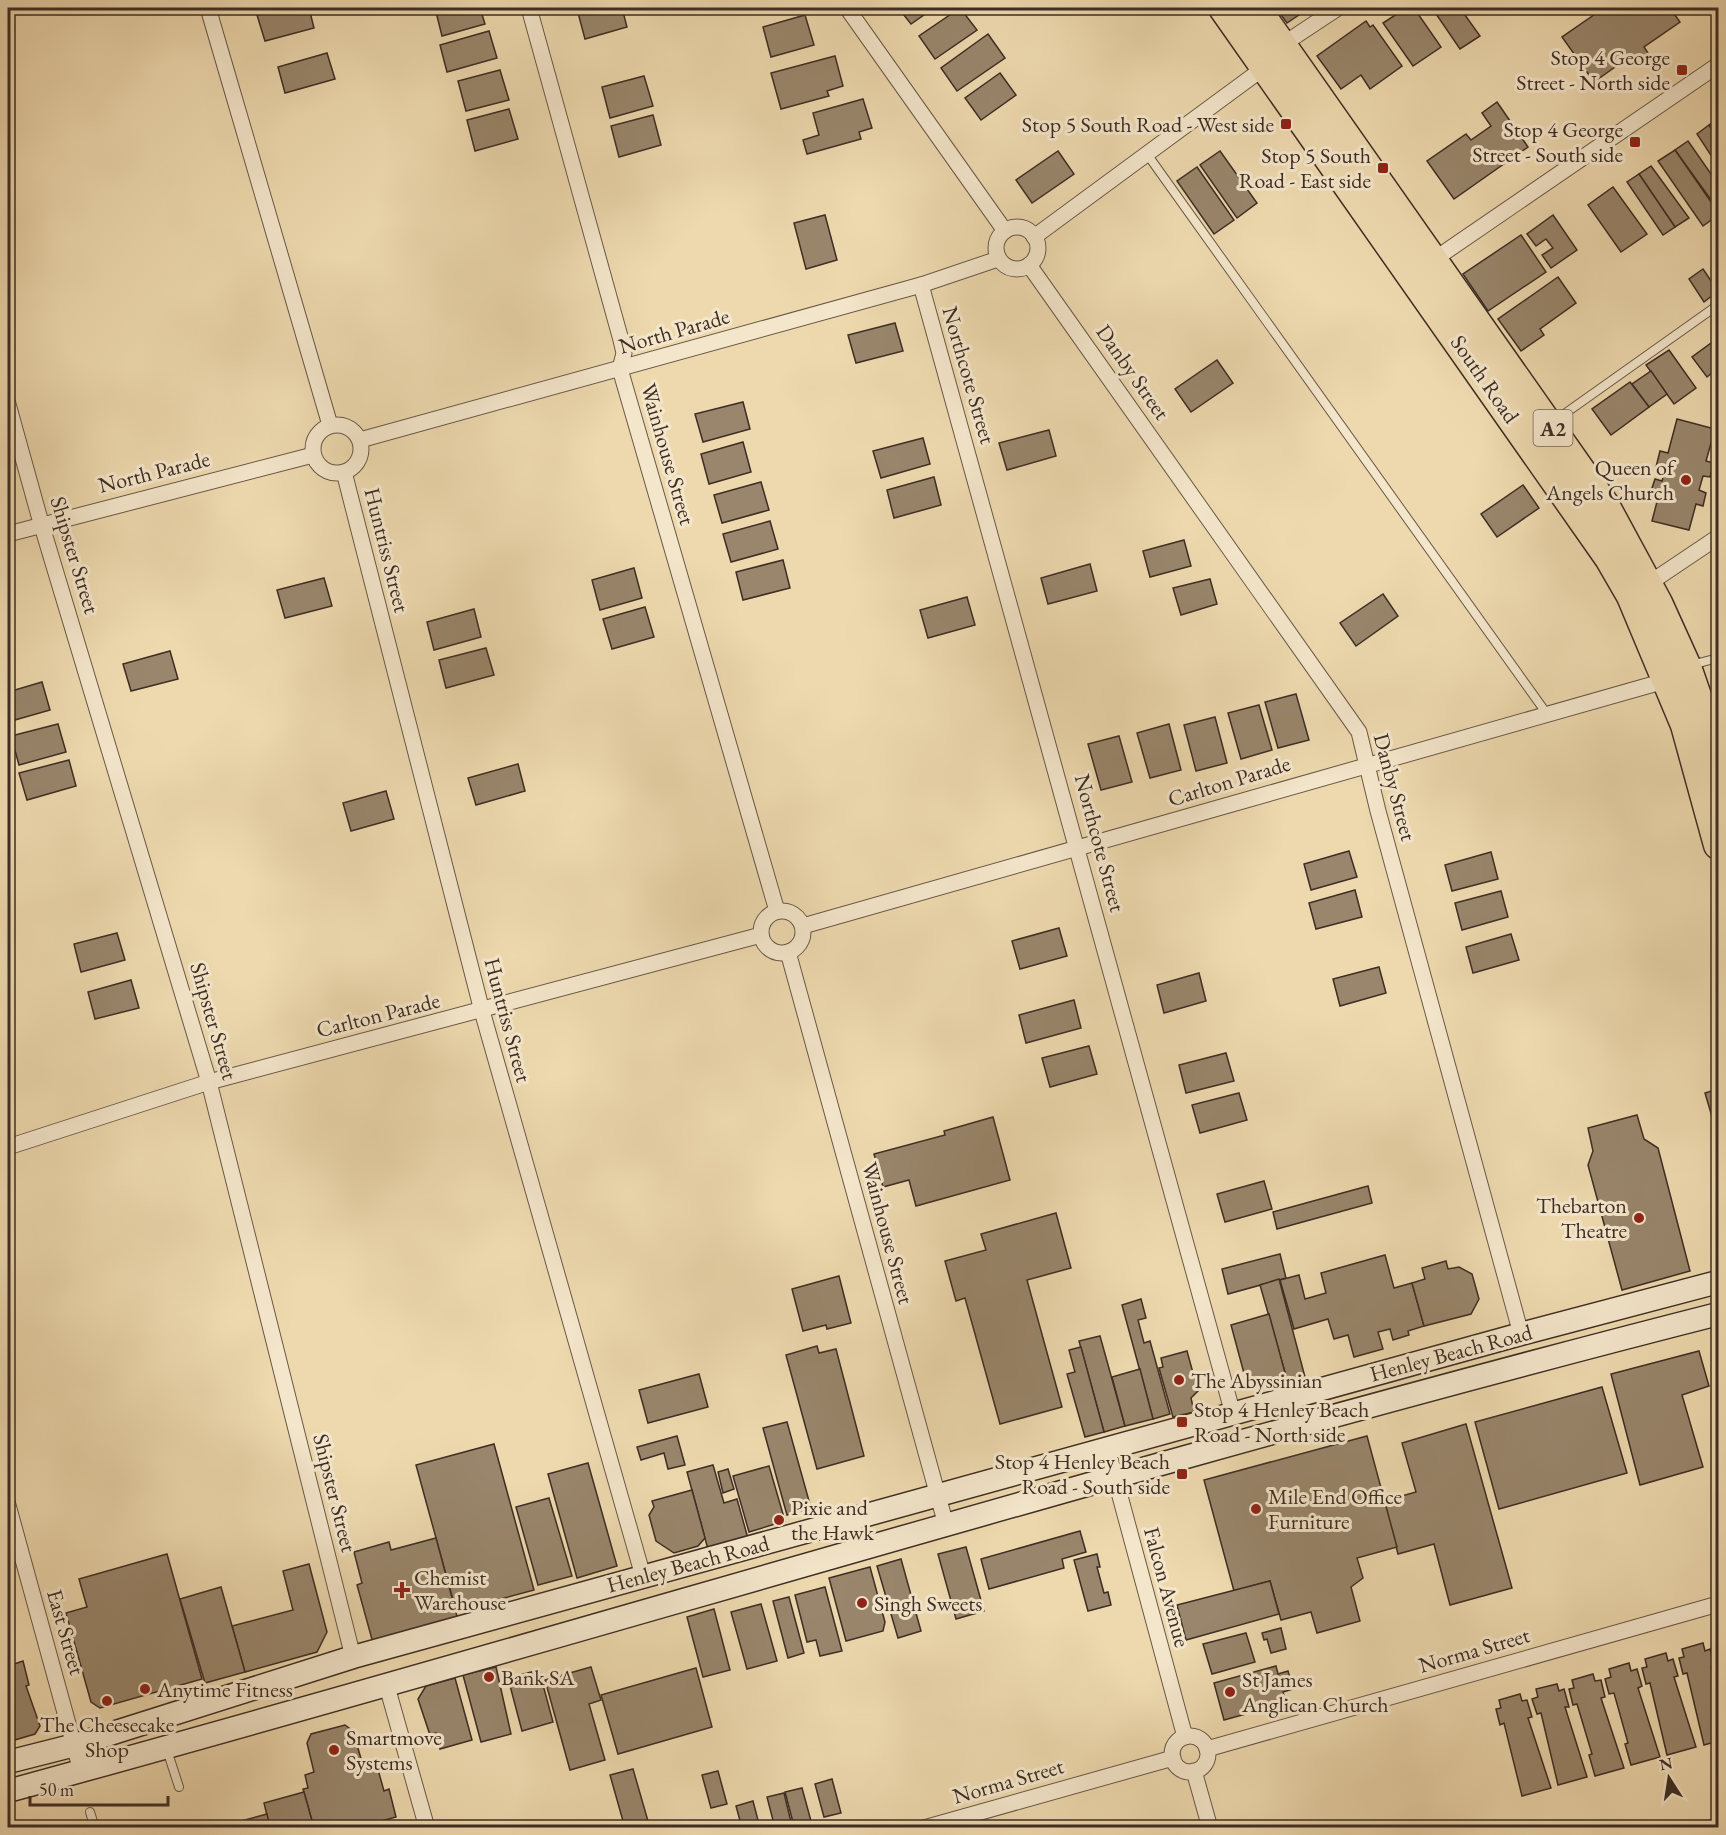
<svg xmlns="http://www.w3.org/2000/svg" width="1726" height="1835" font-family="'EB Garamond',serif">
  <rect width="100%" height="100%" fill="#eed9af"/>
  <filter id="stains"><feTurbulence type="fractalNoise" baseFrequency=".00333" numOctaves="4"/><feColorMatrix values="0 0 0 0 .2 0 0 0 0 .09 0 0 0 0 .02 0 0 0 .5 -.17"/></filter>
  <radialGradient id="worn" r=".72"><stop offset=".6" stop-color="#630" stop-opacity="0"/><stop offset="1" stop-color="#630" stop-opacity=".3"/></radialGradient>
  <g fill="#99866c" stroke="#3d2d24" stroke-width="1.5">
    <polygon points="283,8 309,8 314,28 265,41 257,15"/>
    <polygon points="435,8 480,8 485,24 442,36"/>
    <polygon points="582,8 622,8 627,27 585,39 577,9"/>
    <polygon points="905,8 934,8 911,24 900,10"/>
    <polygon points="960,8 977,30 935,59 919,36"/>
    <polygon points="1276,8 1309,8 1287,23"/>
    <polygon points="1406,8 1414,8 1441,47 1413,66 1383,23"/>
    <polygon points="1432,8 1460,8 1480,36 1460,49"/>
    <polygon points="1604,8 1670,8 1680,22 1644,47 1648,53 1636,61 1632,55 1594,82 1562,37"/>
    <polygon points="805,15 814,45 771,57 763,27"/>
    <polygon points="1366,21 1370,27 1373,25 1402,66 1370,89 1361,75 1341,89 1317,56"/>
    <polygon points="489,31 497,58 447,72 440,45"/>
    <polygon points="988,34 1005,58 957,91 941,68"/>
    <polygon points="327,53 335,79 285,93 278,67"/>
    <polygon points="835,56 843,86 827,91 829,96 781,109 771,73"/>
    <polygon points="500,70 509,100 466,111 458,81"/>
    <polygon points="1000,73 1016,95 981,120 965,98"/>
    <polygon points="644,76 653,106 610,118 602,87"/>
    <polygon points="863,99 872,128 859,132 861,139 807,154 803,140 819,135 813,113"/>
    <polygon points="1497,102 1528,147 1454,199 1427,161 1466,134 1471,140 1491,126 1482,113"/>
    <polygon points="509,109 518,139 475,151 467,120"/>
    <polygon points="653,115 661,145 619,157 611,126"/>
    <polygon points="1718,119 1718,139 1709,125"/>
    <polygon points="1709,125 1718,139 1718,166 1697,134"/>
    <polygon points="1688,141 1718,184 1718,201 1714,204 1675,150"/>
    <polygon points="1675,150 1718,212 1718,215 1703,226 1658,161"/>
    <polygon points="1058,151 1074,174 1032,203 1016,180"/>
    <polygon points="1220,151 1257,203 1237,218 1200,165"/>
    <polygon points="1651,166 1689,218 1675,227 1639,174"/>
    <polygon points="1197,167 1234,220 1214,234 1177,181"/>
    <polygon points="1639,174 1675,227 1663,235 1627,182"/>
    <polygon points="1613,187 1647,234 1621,252 1588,205"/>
    <polygon points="825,215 837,260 806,269 794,223"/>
    <polygon points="1553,215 1577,250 1551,268 1542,255 1553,248 1546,239 1536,246 1527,234"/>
    <polygon points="1521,235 1546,272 1488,311 1463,274"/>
    <polygon points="1703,269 1718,291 1704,302 1689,279"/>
    <polygon points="1558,277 1576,303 1540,329 1544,335 1521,351 1498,319"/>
    <polygon points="895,323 903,351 856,363 848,335"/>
    <polygon points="1718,338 1718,368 1707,377 1692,357"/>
    <polygon points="1669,350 1696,388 1674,404 1646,365"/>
    <polygon points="1217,360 1233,383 1191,412 1175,389"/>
    <polygon points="1651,371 1667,394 1649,407 1632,384"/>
    <polygon points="1630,382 1649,407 1611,435 1592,409"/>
    <polygon points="743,402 750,429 703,442 695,414"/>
    <polygon points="1677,419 1715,429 1706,461 1714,463 1710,477 1703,476 1699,490 1706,493 1703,506 1696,504 1689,530 1652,521 1659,494 1651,491 1655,479 1662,481 1665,470 1656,467 1660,451 1668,453"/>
    <polygon points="1049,430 1056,456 1007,470 999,443"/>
    <polygon points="923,438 930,464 881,478 873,451"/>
    <polygon points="743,442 751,472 709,484 701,454"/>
    <polygon points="934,477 941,505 894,518 887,490"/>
    <polygon points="761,482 769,510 722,523 714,495"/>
    <polygon points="1523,485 1539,508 1497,537 1481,514"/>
    <polygon points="770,521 778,549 731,562 723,534"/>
    <polygon points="1184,540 1191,566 1150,577 1143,551"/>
    <polygon points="783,560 790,588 743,600 736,572"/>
    <polygon points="1090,564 1097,591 1048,604 1041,578"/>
    <polygon points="634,568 642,598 600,610 592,580"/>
    <polygon points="324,578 332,606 285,618 277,590"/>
    <polygon points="1210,579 1217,604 1181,615 1173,588"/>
    <polygon points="1383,594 1398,616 1356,646 1340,623"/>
    <polygon points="967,597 975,625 928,638 920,610"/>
    <polygon points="645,607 654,637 612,649 603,619"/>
    <polygon points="474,609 481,637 434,650 427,622"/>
    <polygon points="486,648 494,675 446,688 439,660"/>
    <polygon points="170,651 178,679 131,691 123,664"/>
    <polygon points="42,682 50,710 8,722 8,692"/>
    <polygon points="1296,694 1309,740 1278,748 1265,702"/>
    <polygon points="1259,705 1272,750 1241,759 1228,713"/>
    <polygon points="1215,717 1227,763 1196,771 1184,725"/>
    <polygon points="58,724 66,752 19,765 11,736"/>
    <polygon points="1169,724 1181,770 1150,778 1137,733"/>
    <polygon points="1119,736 1132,782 1101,790 1088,744"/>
    <polygon points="69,760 76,786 27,800 19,773"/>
    <polygon points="518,764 525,791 476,805 468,778"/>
    <polygon points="386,791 394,819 351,831 343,803"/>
    <polygon points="1349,851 1357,877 1311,890 1304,864"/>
    <polygon points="1491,852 1498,879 1452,891 1445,865"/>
    <polygon points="1355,890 1362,917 1316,929 1309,903"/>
    <polygon points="1501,891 1508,917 1462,930 1455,903"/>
    <polygon points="1059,928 1067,956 1020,969 1012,941"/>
    <polygon points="117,933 125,960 81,972 74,944"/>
    <polygon points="1511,934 1519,960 1473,973 1466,947"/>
    <polygon points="1379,967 1386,993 1340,1006 1333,979"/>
    <polygon points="1199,973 1206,1001 1164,1013 1157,985"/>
    <polygon points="131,980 139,1008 95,1019 88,992"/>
    <polygon points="1074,1000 1081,1028 1026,1043 1019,1015"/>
    <polygon points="1089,1046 1097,1074 1050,1087 1042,1058"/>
    <polygon points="1226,1053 1234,1081 1186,1093 1179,1065"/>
    <polygon points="1718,1089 1718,1137 1705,1093"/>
    <polygon points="1239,1093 1247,1120 1200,1133 1192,1105"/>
    <polygon points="1637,1115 1644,1139 1658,1148 1690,1271 1622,1290 1588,1165 1593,1151 1588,1128"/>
    <polygon points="993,1117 1010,1180 916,1206 909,1180 883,1187 874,1154 945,1135 944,1131"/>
    <polygon points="1264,1181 1272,1209 1225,1222 1217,1194"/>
    <polygon points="1368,1186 1372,1203 1277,1229 1273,1212"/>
    <polygon points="1056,1213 1071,1268 1027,1280 1062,1407 1000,1424 965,1298 956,1301 945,1261 986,1250 981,1234"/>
    <polygon points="1280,1254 1286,1278 1228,1294 1222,1269"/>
    <polygon points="1385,1255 1394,1288 1412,1283 1424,1326 1408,1331 1409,1335 1393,1340 1390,1329 1378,1332 1383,1349 1354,1357 1348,1335 1334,1339 1328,1319 1294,1329 1280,1280 1299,1275 1305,1299 1326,1293 1321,1273"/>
    <polygon points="1446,1261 1448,1269 1459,1267 1472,1274 1479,1299 1471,1314 1424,1326 1412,1283 1425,1279 1422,1268"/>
    <polygon points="839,1276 851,1323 827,1329 826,1325 803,1331 792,1289"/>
    <polygon points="1279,1279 1305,1377 1288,1383 1260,1285"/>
    <polygon points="1141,1299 1146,1318 1138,1320 1144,1343 1150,1341 1170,1414 1153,1419 1122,1305"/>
    <polygon points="1269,1314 1287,1380 1263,1387 1245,1377 1231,1325"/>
    <polygon points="1100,1336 1125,1426 1104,1432 1079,1341"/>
    <polygon points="817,1346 819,1353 836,1349 864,1456 817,1469 786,1355"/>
    <polygon points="1081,1347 1104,1432 1085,1437 1067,1374 1075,1372 1069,1350"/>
    <polygon points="1187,1351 1198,1391 1191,1398 1194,1412 1173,1417 1159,1368 1163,1367 1161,1358"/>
    <polygon points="1699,1351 1709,1386 1682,1395 1703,1467 1640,1485 1611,1374"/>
    <polygon points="1140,1369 1153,1419 1125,1426 1112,1377"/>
    <polygon points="699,1374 708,1407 648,1423 639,1390"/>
    <polygon points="1602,1387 1627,1473 1499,1509 1475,1422"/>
    <polygon points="787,1422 811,1508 787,1515 763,1428"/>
    <polygon points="1466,1424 1512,1588 1450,1605 1434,1544 1398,1554 1384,1501 1416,1492 1402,1443"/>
    <polygon points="677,1436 685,1465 668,1469 664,1453 641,1460 637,1447"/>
    <polygon points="1367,1436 1397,1547 1357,1558 1363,1578 1351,1587 1360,1621 1317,1633 1311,1612 1281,1620 1270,1581 1234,1591 1204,1480"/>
    <polygon points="494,1444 534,1590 456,1611 416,1465"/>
    <polygon points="588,1463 617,1566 577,1578 548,1474"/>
    <polygon points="713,1465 724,1503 737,1499 749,1542 709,1553 687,1472"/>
    <polygon points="769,1466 785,1521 749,1532 733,1476"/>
    <polygon points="728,1469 734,1489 723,1493 718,1472"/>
    <polygon points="692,1490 705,1538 698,1546 674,1553 656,1541 649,1515 654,1507 652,1501"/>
    <polygon points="549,1498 572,1576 538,1585 516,1507"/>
    <polygon points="1080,1531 1086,1552 1062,1559 1064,1568 989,1589 981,1559"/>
    <polygon points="436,1538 458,1620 373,1643 357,1585 362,1583 354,1552 389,1542 391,1550"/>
    <polygon points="966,1547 984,1611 956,1619 938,1554"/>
    <polygon points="167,1554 202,1679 100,1708 91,1702 66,1613 87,1607 79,1579"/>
    <polygon points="1097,1554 1100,1567 1097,1567 1104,1593 1108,1592 1111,1605 1088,1611 1074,1560"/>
    <polygon points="901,1559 921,1631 898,1638 877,1566"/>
    <polygon points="309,1564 327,1632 317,1652 245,1672 232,1626 293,1610 283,1571"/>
    <polygon points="870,1567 885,1622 883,1631 846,1641 829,1578"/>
    <polygon points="1270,1581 1279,1614 1186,1640 1177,1605"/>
    <polygon points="221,1587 245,1672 205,1683 180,1599"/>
    <polygon points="825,1587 842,1651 820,1656 816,1640 807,1642 795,1595"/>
    <polygon points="789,1597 804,1653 788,1658 773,1601"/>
    <polygon points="761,1604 777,1661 747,1669 731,1612"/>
    <polygon points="714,1609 730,1670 703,1677 687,1617"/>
    <polygon points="1281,1628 1286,1649 1271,1653 1267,1639 1264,1640 1262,1633"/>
    <polygon points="1246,1633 1255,1662 1212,1674 1203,1644"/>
    <polygon points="1703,1643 1705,1651 1710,1649 1715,1666 1711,1667 1718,1694 1718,1741 1704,1745 1687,1673 1683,1674 1679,1658 1684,1657 1682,1649"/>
    <polygon points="1666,1653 1668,1661 1673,1659 1678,1676 1674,1677 1696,1747 1667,1755 1650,1683 1646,1684 1642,1668 1647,1667 1645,1659"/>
    <polygon points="23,1661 29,1685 26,1686 40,1726 35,1734 8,1742 8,1666"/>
    <polygon points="1629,1663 1631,1671 1637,1669 1642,1686 1638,1688 1660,1757 1631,1765 1625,1744 1628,1743 1614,1693 1609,1694 1605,1679 1611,1677 1609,1669"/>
    <polygon points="1276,1666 1278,1674 1288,1671 1293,1689 1283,1692 1286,1703 1224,1720 1214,1683"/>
    <polygon points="496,1667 511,1734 481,1742 463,1675"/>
    <polygon points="591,1667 601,1700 589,1704 605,1760 570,1770 545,1680"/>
    <polygon points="696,1668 712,1727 618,1754 601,1695"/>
    <polygon points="539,1670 553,1722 522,1731 508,1678"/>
    <polygon points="1593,1674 1595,1681 1601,1680 1605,1697 1601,1698 1624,1768 1595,1776 1589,1755 1592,1754 1577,1704 1573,1705 1569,1689 1574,1688 1572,1680"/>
    <polygon points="455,1678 472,1740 440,1749 436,1733 430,1735 418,1699 426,1686"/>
    <polygon points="1557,1684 1559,1691 1564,1689 1569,1707 1565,1707 1587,1777 1558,1785 1541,1713 1537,1714 1532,1699 1538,1697 1536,1689"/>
    <polygon points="1520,1694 1522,1701 1527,1700 1532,1717 1528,1718 1551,1788 1522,1796 1504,1723 1500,1725 1496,1709 1501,1708 1499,1700"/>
    <polygon points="345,1725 353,1731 364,1769 377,1766 384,1791 389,1789 396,1817 356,1828 314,1828 303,1789 308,1788 305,1775 314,1772 307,1743 311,1734"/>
    <polygon points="633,1769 650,1828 625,1828 610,1775"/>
    <polygon points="718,1771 727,1804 711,1808 702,1775"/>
    <polygon points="832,1779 841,1813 824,1817 815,1784"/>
    <polygon points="802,1788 811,1821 794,1826 785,1792"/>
    <polygon points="304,1792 314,1828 270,1828 264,1803"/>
    <polygon points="784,1793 792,1826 775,1828 767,1797"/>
    <polygon points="753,1801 760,1828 742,1828 736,1806"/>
    <polygon points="267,1814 270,1828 219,1827"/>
    <polygon points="1718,1818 1718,1828 1695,1828 1694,1824"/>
  </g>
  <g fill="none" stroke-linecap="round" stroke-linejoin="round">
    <defs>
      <g id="lane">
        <polyline points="1147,154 1547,714"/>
        <polyline points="1553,422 1718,305"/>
        <polyline points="1691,665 1718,658"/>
        <polyline points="167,1750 179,1787"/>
        <polyline points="90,1812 95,1828"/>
      </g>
      <g id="street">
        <polyline points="208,8 330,425"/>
        <polyline points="529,8 621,340 624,353 620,369 777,911"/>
        <polyline points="847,8 1005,231"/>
        <circle cx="1017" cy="248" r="21"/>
        <polyline points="1034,237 1265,67 1282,45 1338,8"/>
        <polyline points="1429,263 1718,65"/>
        <polyline points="1029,265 1359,732 1378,811 1521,1334"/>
        <polyline points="921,285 1233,1414"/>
        <polyline points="8,404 41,523 209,1082 353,1657"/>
        <circle cx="337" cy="449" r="24"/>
        <polyline points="360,440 921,285 998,259"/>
        <polyline points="344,472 482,1011 643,1576"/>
        <polyline points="8,534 313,455"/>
        <polyline points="1648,584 1718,537"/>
        <circle cx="782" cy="932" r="21"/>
        <path d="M803 926C1092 846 1379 760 1668 680"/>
        <polyline points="788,952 946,1525"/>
        <polyline points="8,1147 209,1082 761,935"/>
        <polyline points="1107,1448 1185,1737"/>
        <polyline points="8,1505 81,1771"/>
        <polyline points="386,1683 427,1828"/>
        <circle cx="1190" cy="1754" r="18"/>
        <polyline points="1207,1749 1718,1604"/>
        <polyline points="1194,1771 1210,1828"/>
        <polyline points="924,1828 1173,1758"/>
      </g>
      <g id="secondary">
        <polyline points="8,1762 75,1745 353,1657 1521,1334 1718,1282"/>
        <path d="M8 1791C579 1635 1145 1460 1718 1314"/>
      </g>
      <g id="highway">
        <polyline points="1223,8 1609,558 1631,596 1685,725 1718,845"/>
        <polyline points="1256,8 1605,505 1658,603 1687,667 1718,757"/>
      </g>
    </defs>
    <use href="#lane" stroke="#695847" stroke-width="10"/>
    <use href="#street" stroke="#695847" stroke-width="17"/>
    <use href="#secondary" stroke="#3d2d24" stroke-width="25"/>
    <use href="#highway" stroke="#3d2d24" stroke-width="31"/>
    <use href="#lane" stroke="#f4e6cb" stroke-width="8"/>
    <use href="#street" stroke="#f4e6cb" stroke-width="15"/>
    <use href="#secondary" stroke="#f4e6cb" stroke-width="22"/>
    <use href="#highway" stroke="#eed9af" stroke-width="28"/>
  </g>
  <g fill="#8f2418" stroke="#f4e6cb" stroke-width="2">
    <rect x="1676" y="64" width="12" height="12" rx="3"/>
    <rect x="1280" y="118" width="12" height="12" rx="3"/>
    <rect x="1629" y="136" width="12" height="12" rx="3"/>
    <rect x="1377" y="162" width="12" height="12" rx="3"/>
    <circle cx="1686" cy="480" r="6"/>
    <circle cx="1639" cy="1218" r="6"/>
    <circle cx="1179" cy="1380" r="6"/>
    <rect x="1176" y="1416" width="12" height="12" rx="3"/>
    <rect x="1176" y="1468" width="12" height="12" rx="3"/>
    <circle cx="1256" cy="1509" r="6"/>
    <circle cx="779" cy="1520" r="6"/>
    <path d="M399 1581h6v6h6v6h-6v6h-6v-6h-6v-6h6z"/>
    <circle cx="862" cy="1603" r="6"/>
    <circle cx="489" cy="1677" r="6"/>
    <circle cx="145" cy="1689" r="6"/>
    <circle cx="1230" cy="1692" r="6"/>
    <circle cx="107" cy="1701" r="6"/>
    <circle cx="334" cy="1750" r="6"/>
  </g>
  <g text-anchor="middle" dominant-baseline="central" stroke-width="6" stroke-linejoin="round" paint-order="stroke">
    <rect fill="#f4e6cb" stroke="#746456" stroke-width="1.5" x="1533.5" y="410" width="39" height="36" rx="4.5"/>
    <g font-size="21" font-weight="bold" fill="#3d2d24">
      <text x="1553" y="428">A2</text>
    </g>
    <g font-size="22" fill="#3d2d24" stroke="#f4e6cb" text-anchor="start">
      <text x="1670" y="57" text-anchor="end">Stop 4 George<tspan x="1670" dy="25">Street - North side</tspan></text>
      <text x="1274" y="124" text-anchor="end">Stop 5 South Road - West side</text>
      <text x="1623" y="129" text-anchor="end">Stop 4 George<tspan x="1623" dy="25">Street - South side</tspan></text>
      <text x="1371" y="155" text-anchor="end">Stop 5 South<tspan x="1371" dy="25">Road - East side</tspan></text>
      <text x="1674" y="467" text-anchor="end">Queen of<tspan x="1674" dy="25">Angels Church</tspan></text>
      <text x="1627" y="1205" text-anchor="end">Thebarton<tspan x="1627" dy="25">Theatre</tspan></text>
      <text x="1191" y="1380">The Abyssinian</text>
      <text x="1194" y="1409">Stop 4 Henley Beach<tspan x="1194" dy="25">Road - North side</tspan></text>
      <text x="1170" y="1461" text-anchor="end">Stop 4 Henley Beach<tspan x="1170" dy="25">Road - South side</tspan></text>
      <text x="1268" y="1496">Mile End Office<tspan x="1268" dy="25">Furniture</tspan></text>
      <text x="791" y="1507">Pixie and<tspan x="791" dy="25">the Hawk</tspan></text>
      <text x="414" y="1577">Chemist<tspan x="414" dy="25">Warehouse</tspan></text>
      <text x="874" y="1603">Singh Sweets</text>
      <text x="501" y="1677">Bank SA</text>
      <text x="1242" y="1679">St James<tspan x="1242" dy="25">Anglican Church</tspan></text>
      <text x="157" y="1689">Anytime Fitness</text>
      <text x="107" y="1724" text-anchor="middle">The Cheesecake<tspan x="107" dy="25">Shop</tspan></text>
      <text x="346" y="1737">Smartmove<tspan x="346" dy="25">Systems</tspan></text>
    </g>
    <g font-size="22" fill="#3d2d24" stroke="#f4e6cb">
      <text transform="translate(674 331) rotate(-16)">North Parade</text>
      <text transform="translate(1133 372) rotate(55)">Danby Street</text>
      <text transform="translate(969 375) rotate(74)">Northcote Street</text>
      <text transform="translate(1485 379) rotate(55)">South Road</text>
      <text transform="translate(668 454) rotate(74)">Wainhouse Street</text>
      <text transform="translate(154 472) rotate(-14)">North Parade</text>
      <text transform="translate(387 550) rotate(76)">Huntriss Street</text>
      <text transform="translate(75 555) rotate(73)">Shipster Street</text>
      <text transform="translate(1229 781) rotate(-17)">Carlton Parade</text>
      <text transform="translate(1395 787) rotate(75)">Danby Street</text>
      <text transform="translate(1100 843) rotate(75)">Northcote Street</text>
      <text transform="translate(378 1015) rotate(-14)">Carlton Parade</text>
      <text transform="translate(508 1020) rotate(75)">Huntriss Street</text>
      <text transform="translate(214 1021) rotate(74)">Shipster Street</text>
      <text transform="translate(888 1233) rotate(75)">Wainhouse Street</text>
      <text transform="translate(1451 1353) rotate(-15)">Henley Beach Road</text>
      <text transform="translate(335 1493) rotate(76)">Shipster Street</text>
      <text transform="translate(688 1564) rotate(-15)">Henley Beach Road</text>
      <text transform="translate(1167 1587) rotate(75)">Falcon Avenue</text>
      <text transform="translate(66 1632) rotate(74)">East Street</text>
      <text transform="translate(1474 1650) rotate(-16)">Norma Street</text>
      <text transform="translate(1008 1781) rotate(-16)">Norma Street</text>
    </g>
  </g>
  <rect width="1726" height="1835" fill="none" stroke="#eed9af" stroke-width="30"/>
  <rect x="9" y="9" width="1708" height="1817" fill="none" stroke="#3d2d24" stroke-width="3"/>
  <rect x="15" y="15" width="1696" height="1805" fill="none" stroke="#3d2d24" stroke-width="1.5"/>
  <g transform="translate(1669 1778) rotate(348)" stroke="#f4e6cb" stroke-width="4.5" paint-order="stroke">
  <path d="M0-4.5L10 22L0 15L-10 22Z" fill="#3d2d24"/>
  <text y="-9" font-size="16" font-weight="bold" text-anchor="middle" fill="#3d2d24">N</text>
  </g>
  <path d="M30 1796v9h138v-9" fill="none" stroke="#3d2d24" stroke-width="3"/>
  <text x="39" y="1796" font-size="18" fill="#3d2d24" stroke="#f4e6cb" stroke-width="4.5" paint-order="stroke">50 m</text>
  <rect width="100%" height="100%" filter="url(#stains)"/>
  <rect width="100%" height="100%" fill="url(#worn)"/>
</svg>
